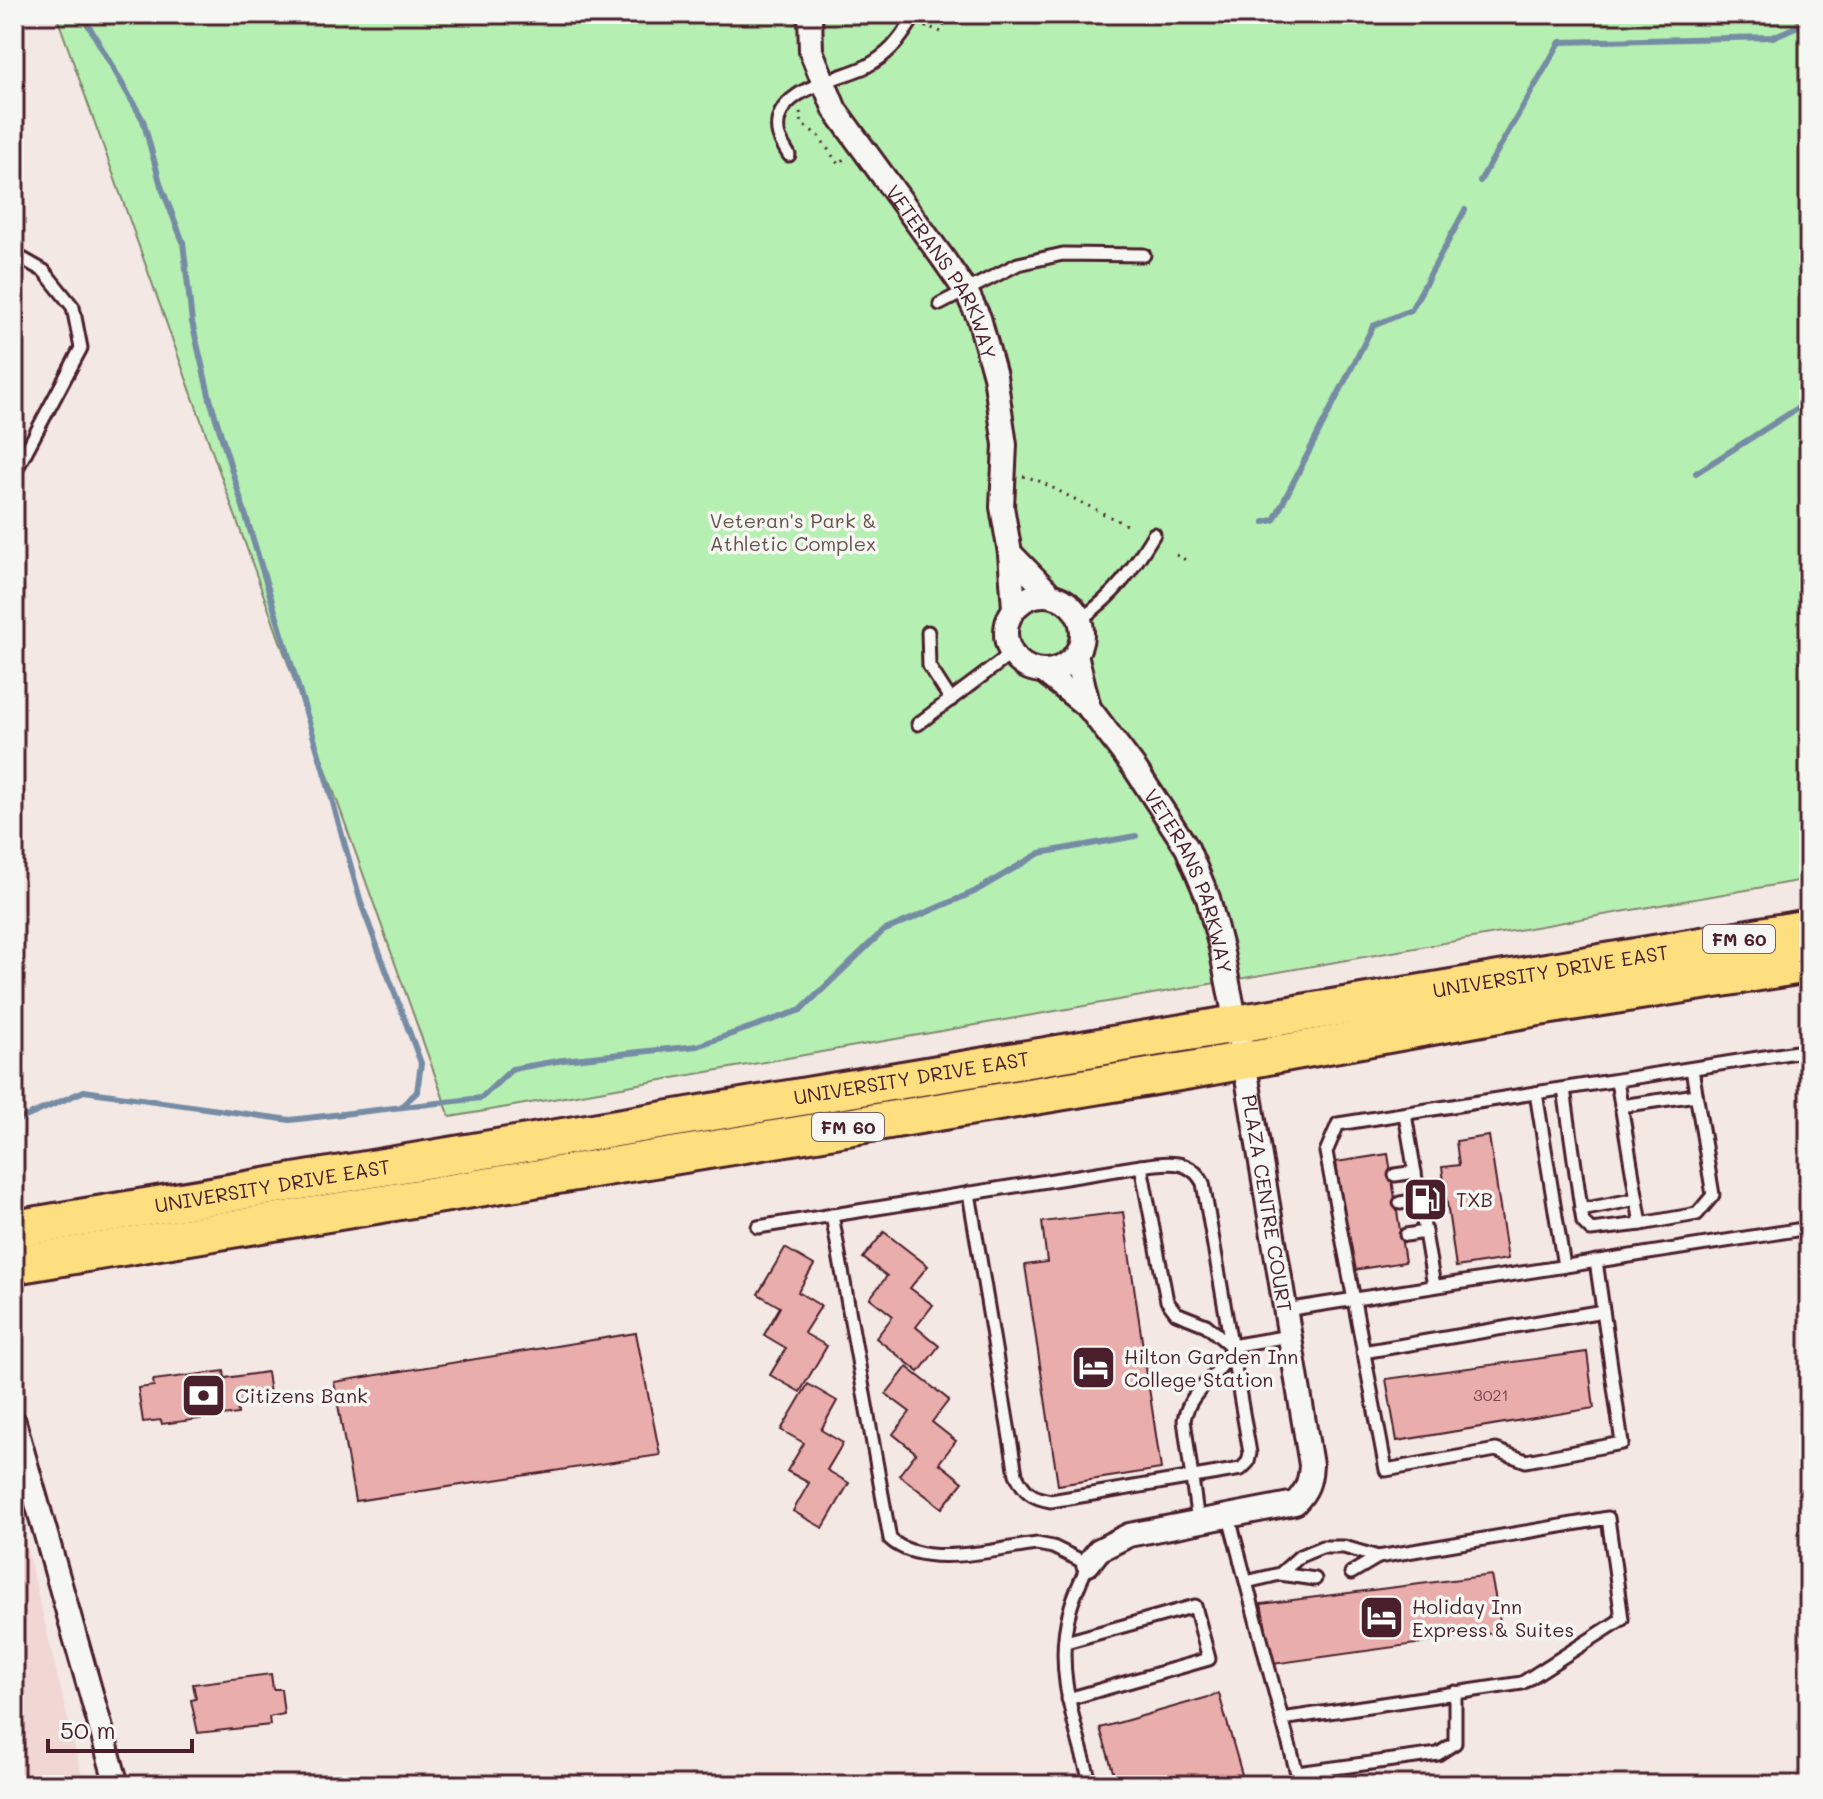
<svg xmlns="http://www.w3.org/2000/svg" width="1823" height="1799" font-family="Mali,sans-serif">
  <rect width="100%" height="100%" fill="#f3e8e4"/>
  <filter id="ink" filterUnits="userSpaceOnUse"><feTurbulence type="fractalNoise" baseFrequency=".0125" numOctaves="2"/><feDisplacementMap in="SourceGraphic" scale="16" xChannelSelector="R" yChannelSelector="G"/><feConvolveMatrix kernelMatrix="1 2 1 2 8 2 1 2 1" color-interpolation-filters="sRGB"/></filter>
  <g filter="url(#ink)">
    <polygon fill="#f0d7d3" points="14,1495 72,1736 84,1785 14,1785"/>
    <path fill="#b6efb2" stroke="#80876e" stroke-width="2" d="M56 14H1795L1809 53V879C1355 955 903 1039 450 1117Z"/>
    <g fill="none" stroke-linecap="round" stroke-linejoin="round">
      <g stroke="#768ca4" stroke-width="6">
        <polyline points="82,14 143,120 161,186 183,242 192,322 210,399 324,771 362,906 421,1063 417,1092 402,1106"/>
        <polyline points="1480,181 1560,42 1773,37 1809,21"/>
        <polyline points="1696,473 1809,401"/>
        <polyline points="1264,522 1274,520 1373,326 1411,310 1465,210"/>
        <polyline points="14,1122 84,1091 290,1120 481,1098 512,1069 563,1060 697,1046 801,1010 883,931 974,892 1040,853 1136,836"/>
      </g>
    </g>
    <g fill="#e9aeab" stroke="#4a1f2b" stroke-width="2">
      <polygon points="1489,1136 1508,1259 1456,1267 1442,1167 1459,1165 1456,1141"/>
      <polygon points="1388,1154 1405,1262 1353,1270 1336,1162"/>
      <polygon points="1123,1212 1161,1469 1058,1485 1025,1265 1047,1262 1042,1222"/>
      <polygon points="884,1232 928,1266 910,1288 933,1305 916,1327 939,1346 919,1372 876,1338 893,1316 870,1298 887,1276 863,1258"/>
      <polygon points="785,1248 814,1265 798,1292 821,1306 804,1333 827,1346 800,1392 770,1375 786,1348 764,1335 780,1307 758,1294"/>
      <polygon points="636,1333 660,1455 355,1501 334,1382"/>
      <polygon points="1587,1352 1594,1408 1397,1441 1386,1379"/>
      <polygon points="907,1367 949,1400 932,1422 956,1441 939,1463 963,1482 942,1508 899,1475 916,1453 893,1434 910,1412 886,1394"/>
      <polygon points="224,1371 225,1378 267,1372 271,1402 237,1407 238,1414 162,1424 161,1420 143,1422 138,1388 154,1386 153,1380"/>
      <polygon points="808,1384 837,1401 821,1430 843,1443 827,1470 849,1483 823,1528 793,1511 809,1483 787,1471 804,1443 781,1430"/>
      <polygon points="1491,1575 1502,1632 1273,1664 1261,1604"/>
      <polygon points="271,1674 273,1689 281,1689 284,1714 269,1717 270,1725 198,1733 191,1700 196,1699 193,1684"/>
      <polygon points="1219,1694 1245,1785 1117,1785 1100,1728"/>
    </g>
    <g fill="none" stroke-linecap="round" stroke-linejoin="round">
      <defs>
        <g id="service">
          <path d="M789 155C785 148 779 140 778 132 772 89 839 80 867 66 888 55 899 41 911 22"/>
          <polyline points="14,254 44,271 73,307 81,348 14,474"/>
          <polyline points="940,304 1018,264 1063,254 1144,255"/>
          <path d="M1080 620C1118 592 1130 573 1154 534"/>
          <polyline points="928,632 929,666 951,700"/>
          <polyline points="918,724 1011,654"/>
          <polyline points="1617,1081 1641,1224 1697,1214 1713,1195 1692,1069"/>
          <polyline points="1564,1089 1583,1222 1591,1230 1641,1224"/>
          <polyline points="1536,1093 1564,1266"/>
          <polyline points="1621,1106 1696,1095"/>
          <polyline points="1405,1114 1434,1286"/>
          <polyline points="1395,1175 1415,1172"/>
          <path d="M969 1193 1016 1474C1024 1492 1032 1498 1051 1501L1241 1469 1248 1462 1250 1453 1203 1183C1190 1158 1165 1162 1141 1166"/>
          <polyline points="1400,1203 1419,1200"/>
          <polyline points="1581,1210 1637,1199"/>
          <path d="M832 1215 890 1539C924 1570 995 1549 1037 1544L1053 1547 1088 1564C1082 1579 1074 1594 1070 1610 1053 1669 1076 1728 1091 1785"/>
          <polyline points="758,1227 1141,1166 1167,1301 1176,1313 1206,1325 1231,1346 1289,1336"/>
          <polyline points="1406,1235 1425,1232"/>
          <polyline points="1596,1261 1622,1443 1526,1461 1496,1450 1386,1470 1326,1152 1338,1124 1809,1050"/>
          <polyline points="1285,1310 1809,1228"/>
          <polyline points="1363,1352 1603,1311"/>
          <polyline points="14,1496 33,1491"/>
          <polyline points="1229,1517 1282,1719 1522,1683 1622,1619 1608,1518 1378,1557 1344,1547 1322,1547 1300,1556 1280,1574 1246,1582"/>
          <path d="M1198 1522 1184 1420C1191 1385 1222 1379 1231 1346"/>
          <polyline points="1351,1573 1378,1557"/>
          <polyline points="1280,1574 1315,1579"/>
          <polyline points="1066,1642 1195,1606 1209,1659 1068,1699"/>
          <polyline points="14,1717 16,1725"/>
          <polyline points="1282,1719 1297,1773 1438,1754 1455,1743 1455,1692"/>
        </g>
        <g id="minor">
          <path id="s1" d="M810 14 811 51 835 110 942 257 967 293 979 318 995 376 1005 445 1002 507 1010 553 1014 608"/>
          <polyline points="1010,553 1051,595"/>
          <circle cx="1044" cy="633" r="38"/>
          <polyline points="1076,654 1089,708"/>
          <path id="s2" d="M1044 672 1089 708 1136 770 1187 848 1208 898 1221 948 1248 1084 1311 1465C1310 1482 1307 1491 1295 1503L1129 1535 1099 1550 1088 1564"/>
          <polyline points="14,1422 117,1785"/>
        </g>
        <g id="primary">
          <path id="s3" d="M14 1229C612 1128 1210 1026 1809 928"/>
          <polyline points="14,1265 1191,1070 1520,1010 1809,964"/>
        </g>
      </defs>
      <use href="#service" stroke="#4a1f2b" stroke-width="17"/>
      <use href="#minor" stroke="#4a1f2b" stroke-width="28"/>
      <use href="#primary" stroke="#4a1f2b" stroke-width="42"/>
      <g stroke="#4a1f2b" stroke-width="3" stroke-dasharray="2 6" stroke-linecap="butt">
        <polyline points="925,28 927,26 941,32 950,14"/>
        <polyline points="800,112 802,124 819,136 838,164 846,157"/>
        <polyline points="1023,476 1037,480 1126,525"/>
        <polyline points="1176,555 1186,560"/>
      </g>
      <use href="#service" stroke="#f6f6f2" stroke-width="11"/>
      <use href="#minor" stroke="#f6f6f2" stroke-width="22"/>
      <use href="#primary" stroke="#fddf80" stroke-width="36"/>
    </g>
  </g>
  <defs>
    <symbol id="fuel-square" viewBox="-11 -11 22 22"><rect x="-9" y="-9" width="18" height="18" rx="4" fill="#4a1f2b" stroke="#f6f6f2"/><path d="M-5.5-6h7V0h2V4h1.3V-2.5L3-4.5l.8-.8L6-3V5H2.5V1h-1V6h-7ZM-4.2-4.7v3.2H.2V-4.7Z" fill="#fff"/></symbol>
    <symbol id="hotel-square" viewBox="-11 -11 22 22"><rect x="-9" y="-9" width="18" height="18" rx="4" fill="#4a1f2b" stroke="#f6f6f2"/><path d="M-6-4.5h1.5V1H6V5H4.5V3h-9V5H-6ZM-4 0a1.8 1.8 0 1 1 3.6 0ZM.5 0V-2.5h3Q6-2.5 6 0Z" fill="#fff"/></symbol>
    <symbol id="bank-square" viewBox="-11 -11 22 22"><rect x="-9" y="-9" width="18" height="18" rx="4" fill="#4a1f2b" stroke="#f6f6f2"/><path d="M-6-4H6V4H-6ZM0-2.3a2.3 2.3 0 1 0 0 4.6a2.3 2.3 0 1 0 0-4.6Z" fill="#fff"/></symbol>
  </defs>
  <g fill-rule="evenodd">
    <use href="#fuel-square" x="1400" y="1174" width="51" height="51"/>
    <use href="#hotel-square" x="1068" y="1342" width="51" height="51"/>
    <use href="#bank-square" x="178" y="1370" width="51" height="51"/>
    <use href="#hotel-square" x="1356" y="1592" width="51" height="51"/>
  </g>
  <g text-anchor="middle" dominant-baseline="central" stroke-width="7" stroke-linejoin="round" paint-order="stroke">
    <g font-size="16" fill="#72434b">
      <text x="1491" y="1394">3021</text>
    </g>
    <g fill="#f6f6f2" stroke="#7e6067" stroke-width="2">
      <rect x="1703" y="925" width="72" height="28" rx="6"/>
      <rect x="812" y="1113" width="72" height="28" rx="6"/>
    </g>
    <g font-size="18" font-weight="bold" fill="#4a1f2b">
      <text x="1739" y="939">FM 60</text>
      <text x="848" y="1127">FM 60</text>
    </g>
    <g font-size="20" fill="#4a1f2b" stroke="#f6f6f2">
      <text stroke="none"><textPath href="#s1" startOffset="296">VETERANS PARKWAY</textPath></text>
      <text stroke="none"><textPath href="#s2" startOffset="260">VETERANS PARKWAY</textPath></text>
      <text stroke="none"><textPath href="#s3" startOffset="1558">UNIVERSITY DRIVE EAST</textPath></text>
      <text stroke="none"><textPath href="#s3" startOffset="910">UNIVERSITY DRIVE EAST</textPath></text>
      <text stroke="none"><textPath href="#s3" startOffset="262">UNIVERSITY DRIVE EAST</textPath></text>
      <text stroke="none"><textPath href="#s2" startOffset="594">PLAZA CENTRE COURT</textPath></text>
    </g>
    <g font-size="20" fill="#65534d" stroke="#f6f6f2">
      <text x="793" y="520">Veteran's Park &amp;<tspan x="793" dy="23">Athletic Complex</tspan></text>
    </g>
    <g font-size="20" fill="#4a1f2b" stroke="#f6f6f2" text-anchor="start">
      <text x="1456" y="1199">TXB</text>
      <text x="1124" y="1356">Hilton Garden Inn<tspan x="1124" dy="23">College Station</tspan></text>
      <text x="235" y="1395">Citizens Bank</text>
      <text x="1412" y="1606">Holiday Inn<tspan x="1412" dy="23">Express &amp; Suites</tspan></text>
    </g>
  </g>
  <rect width="1823" height="1799" fill="none" stroke="#f6f6f2" stroke-width="48"/>
  <rect x="24" y="24" width="1775" height="1751" fill="none" stroke="#4a1f2b" stroke-width="3" filter="url(#ink)"/>
  <path d="M48 1739v12h144v-12" fill="none" stroke="#4a1f2b" stroke-width="4"/>
  <text x="60" y="1739" font-size="24" fill="#4a1f2b" stroke="#f6f6f2" stroke-width="6" paint-order="stroke">50 m</text>
</svg>
